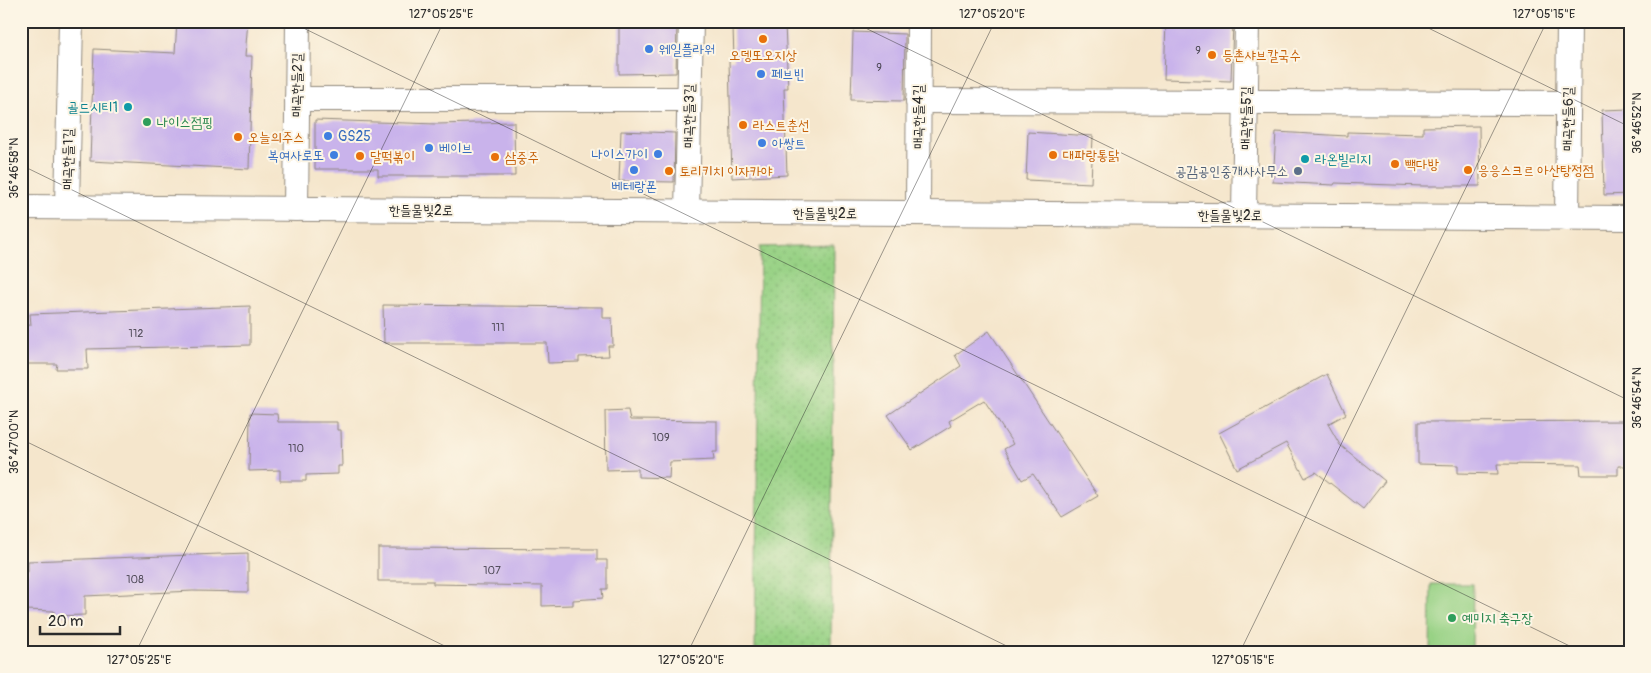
<svg xmlns="http://www.w3.org/2000/svg" width="1651" height="673" font-family="Pangolin,'Poor Story',sans-serif">
  <defs>
    <pattern id="grass-dots" width="8" height="8" patternUnits="userSpaceOnUse" patternTransform="scale(1.25)"><rect width="8" height="8" fill="#98d285"/><path d="M2 2h.1M6 6h.1" fill="none" stroke="#83b473" stroke-width="1.8" stroke-linecap="round"/></pattern>
  </defs>
  <rect width="100%" height="100%" fill="#fcf5e5"/>
  <filter id="ink" filterUnits="userSpaceOnUse"><feTurbulence type="fractalNoise" baseFrequency=".02" numOctaves="2"/><feDisplacementMap in="SourceGraphic" scale="10" xChannelSelector="R" yChannelSelector="G"/><feConvolveMatrix kernelMatrix="1 2 1 2 8 2 1 2 1" color-interpolation-filters="sRGB"/></filter>
  <filter id="wash" filterUnits="userSpaceOnUse"><feTurbulence type="fractalNoise" baseFrequency=".0096" numOctaves="4" result="noise"/><feDisplacementMap in="SourceGraphic" scale="20" xChannelSelector="R" yChannelSelector="G"/><feGaussianBlur stdDeviation="1.12" result="paint"/><feColorMatrix in="noise" values="0 0 0 0 0 0 0 0 0 0 0 0 0 0 0 0 0 1.4 0 .05"/><feComposite in="paint" operator="in"/></filter>
  <g filter="url(#wash)">
    <rect width="100%" height="100%" fill="#f5e6cc"/>
    <polygon fill="url(#grass-dots)" stroke="#627e58" points="834,245 831,652 755,652 760,247"/>
    <polygon fill="#98d285" stroke="#627e58" points="1431,584 1473,584 1472,652 1430,652"/>
    <g id="blocks">
      <g fill="#c9b3eb">
        <polygon points="177,21 248,21 245,56 252,56 249,169 90,161 94,49 175,53"/>
        <polygon points="619,21 677,21 676,73 619,74"/>
        <polygon points="1166,21 1233,22 1231,81 1164,79"/>
        <polygon points="785,25 788,88 784,88 787,175 732,178 729,60 734,60 733,27"/>
        <polygon points="853,32 905,34 904,101 851,100"/>
        <polygon points="1630,109 1630,194 1604,195 1602,110"/>
        <polygon points="315,120 437,124 514,122 515,176 378,176 378,169 315,169"/>
        <polygon points="1479,126 1480,186 1423,186 1335,183 1334,185 1273,182 1276,132 1347,136 1347,132 1423,134 1423,127"/>
        <polygon points="621,131 675,133 674,182 619,181"/>
        <polygon points="1028,132 1093,136 1091,183 1026,180"/>
        <polygon points="383,305 603,307 603,318 612,318 613,346 608,346 609,356 579,357 579,362 548,363 547,343 384,343"/>
        <polygon points="250,306 250,345 87,349 88,369 56,369 57,364 26,364 27,354 21,354 21,326 31,325 30,314"/>
        <polygon points="989,331 1098,496 1062,517 1033,474 1022,480 1004,449 1013,444 984,400 949,421 951,426 912,450 888,415 961,366 955,355"/>
        <polygon points="1327,374 1346,414 1328,424 1340,445 1385,481 1363,509 1316,472 1305,478 1286,443 1237,469 1219,433"/>
        <polygon points="628,410 630,420 717,421 717,452 713,452 714,460 670,462 669,478 638,477 638,469 606,470 605,411"/>
        <polygon points="250,413 277,414 278,422 337,422 337,430 341,430 342,466 338,466 338,474 306,475 306,481 280,481 280,470 249,471"/>
        <polygon points="1630,421 1630,466 1618,466 1618,475 1581,475 1580,465 1497,464 1498,474 1458,473 1458,465 1418,464 1418,422"/>
        <polygon points="378,548 597,549 597,560 607,560 607,589 602,589 603,598 573,600 573,605 542,606 542,586 433,584 433,581 378,581"/>
        <polygon points="248,553 248,592 193,591 85,596 85,615 54,616 54,611 24,610 25,600 21,600 21,572 28,572 28,561"/>
      </g>
    </g>
  </g>
  <g filter="url(#ink)">
    <use href="#blocks" fill-opacity="0" stroke="#90887c" stroke-width="1"/>
    <g fill="none" stroke-linecap="round" stroke-linejoin="round">
      <defs>
        <g id="minor">
          <polyline points="297,99 689,99"/>
          <polyline points="918,101 1568,103"/>
          <polyline points="21,207 1630,218"/>
          <polyline points="67,207 71,21"/>
          <polyline points="296,209 298,21"/>
          <polyline points="687,212 691,21"/>
          <polyline points="918,213 919,21"/>
          <polyline points="1244,215 1247,21"/>
          <polyline points="1567,218 1569,21"/>
        </g>
      </defs>
      <use href="#minor" stroke="#90887c" stroke-width="26"/>
      <use href="#minor" stroke="#fff" stroke-width="24"/>
    </g>
  </g>
  <path fill="none" stroke="#2b2b2b" stroke-width="1" stroke-opacity="0.45" d="M289 21 1582 652M851 21 1630 401M1414 21 1630 127M21 165 1019 652M21 439 457 652M136 652 444 21M688 652 995 21M1240 652 1547 21"/>
  <g fill="#e8710a" stroke="#fcf5e5" stroke-width="2">
    <circle cx="763" cy="39" r="5"/>
    <circle cx="1212" cy="55" r="5"/>
    <circle cx="743" cy="125" r="5"/>
    <circle cx="238" cy="137" r="5"/>
    <circle cx="1053" cy="155" r="5"/>
    <circle cx="360" cy="156" r="5"/>
    <circle cx="495" cy="157" r="5"/>
    <circle cx="1395" cy="164" r="5"/>
    <circle cx="1468" cy="170" r="5"/>
    <circle cx="669" cy="171" r="5"/>
  </g>
  <g fill="#3f7fe0" stroke="#fcf5e5" stroke-width="2">
    <circle cx="649" cy="49" r="5"/>
    <circle cx="761" cy="74" r="5"/>
    <circle cx="328" cy="136" r="5"/>
    <circle cx="762" cy="143" r="5"/>
    <circle cx="429" cy="148" r="5"/>
    <circle cx="658" cy="154" r="5"/>
    <circle cx="334" cy="155" r="5"/>
    <circle cx="634" cy="170" r="5"/>
  </g>
  <g fill="#0f9aa8" stroke="#fcf5e5" stroke-width="2">
    <circle cx="128" cy="107" r="5"/>
    <circle cx="1305" cy="159" r="5"/>
  </g>
  <g fill="#2e9e5b" stroke="#fcf5e5" stroke-width="2">
    <circle cx="147" cy="122" r="5"/>
    <circle cx="1452" cy="618" r="5"/>
  </g>
  <circle fill="#5c6f8a" stroke="#fcf5e5" stroke-width="2" cx="1298" cy="171" r="5"/>
  <g text-anchor="middle" dominant-baseline="central" stroke-width="4" stroke-linejoin="round" paint-order="stroke">
    <g font-size="11" fill="#524d5b">
      <text x="1198" y="50">9</text>
      <text x="879" y="67">9</text>
      <text x="498" y="327">111</text>
      <text x="136" y="333">112</text>
      <text x="661" y="437">109</text>
      <text x="296" y="448">110</text>
      <text x="492" y="570">107</text>
      <text x="135" y="579">108</text>
    </g>
    <g font-size="14" fill="#366cbe" stroke="#fcf5e5" text-anchor="start">
      <text x="659" y="49">웨일플라워</text>
      <text x="771" y="74">페브빈</text>
      <text x="338" y="136">GS25</text>
      <text x="772" y="143">아쌍트</text>
      <text x="439" y="148">베이브</text>
      <text x="648" y="154" text-anchor="end">나이스가이</text>
      <text x="324" y="155" text-anchor="end">복여사로또</text>
      <text x="634" y="186" text-anchor="middle">베테랑폰</text>
    </g>
    <g font-size="14" fill="#c56008" stroke="#fcf5e5" text-anchor="start">
      <text x="763" y="55" text-anchor="middle">오뎅또오지상</text>
      <text x="1222" y="55">등촌샤브칼국수</text>
      <text x="753" y="125">라스트춘선</text>
      <text x="248" y="137">오늘의주스</text>
      <text x="1063" y="155">대파랑통닭</text>
      <text x="370" y="156">달떡볶이</text>
      <text x="505" y="157">삼중주</text>
      <text x="1405" y="164">빽다방</text>
      <text x="1478" y="170">응응스크르 아산탕정점</text>
      <text x="679" y="171">토리키치 이자카야</text>
    </g>
    <g font-size="14" fill="#2b2b2b" stroke="#fcf5e5">
      <text transform="translate(297 85) rotate(-89)">매곡한들2길</text>
      <text transform="translate(689 116) rotate(-89)">매곡한들3길</text>
      <text transform="translate(918 117) rotate(-90)">매곡한들4길</text>
      <text transform="translate(1246 118) rotate(-89)">매곡한들5길</text>
      <text transform="translate(1568 119) rotate(-89)">매곡한들6길</text>
      <text transform="translate(68 159) rotate(-89)">매곡한들1길</text>
      <text x="421" y="210">한들물빛2로</text>
      <text x="825" y="213">한들물빛2로</text>
      <text x="1230" y="215">한들물빛2로</text>
    </g>
    <g font-size="14" fill="#0d838f" stroke="#fcf5e5" text-anchor="end">
      <text x="118" y="107">골드시티1</text>
      <text x="1315" y="159" text-anchor="start">라온빌리지</text>
    </g>
    <g font-size="14" fill="#27864d" stroke="#fcf5e5" text-anchor="start">
      <text x="157" y="122">나이스점핑</text>
      <text x="1462" y="618">예미지 축구장</text>
    </g>
    <g font-size="14" fill="#4e5e75" stroke="#fcf5e5" text-anchor="end">
      <text x="1288" y="171">공감공인중개사사무소</text>
    </g>
  </g>
  <rect width="1651" height="673" fill="none" stroke="#fcf5e5" stroke-width="55"/>
  <path d="M40 626v8h80v-8" fill="none" stroke="#2b2b2b" stroke-width="2.5"/>
  <text x="48" y="626" font-size="15" fill="#2b2b2b" stroke="#fcf5e5" stroke-width="4" paint-order="stroke">20 m</text>
  <rect x="28" y="28" width="1596" height="618" fill="none" stroke="#2b2b2b" stroke-width="2"/>
  <g font-size="12" text-anchor="middle" fill="#2b2b2b">
    <text x="441" y="18">127°05'25"E</text>
    <text x="992" y="18">127°05'20"E</text>
    <text x="1544" y="18">127°05'15"E</text>
    <text transform="translate(1637 123) rotate(-90)" y="4">36°46'52"N</text>
    <text transform="translate(14 168) rotate(-90)" y="4">36°46'58"N</text>
    <text transform="translate(1637 398) rotate(-90)" y="4">36°46'54"N</text>
    <text transform="translate(14 442) rotate(-90)" y="4">36°47'00"N</text>
    <text x="139" y="664">127°05'25"E</text>
    <text x="691" y="664">127°05'20"E</text>
    <text x="1243" y="664">127°05'15"E</text>
  </g>
</svg>
